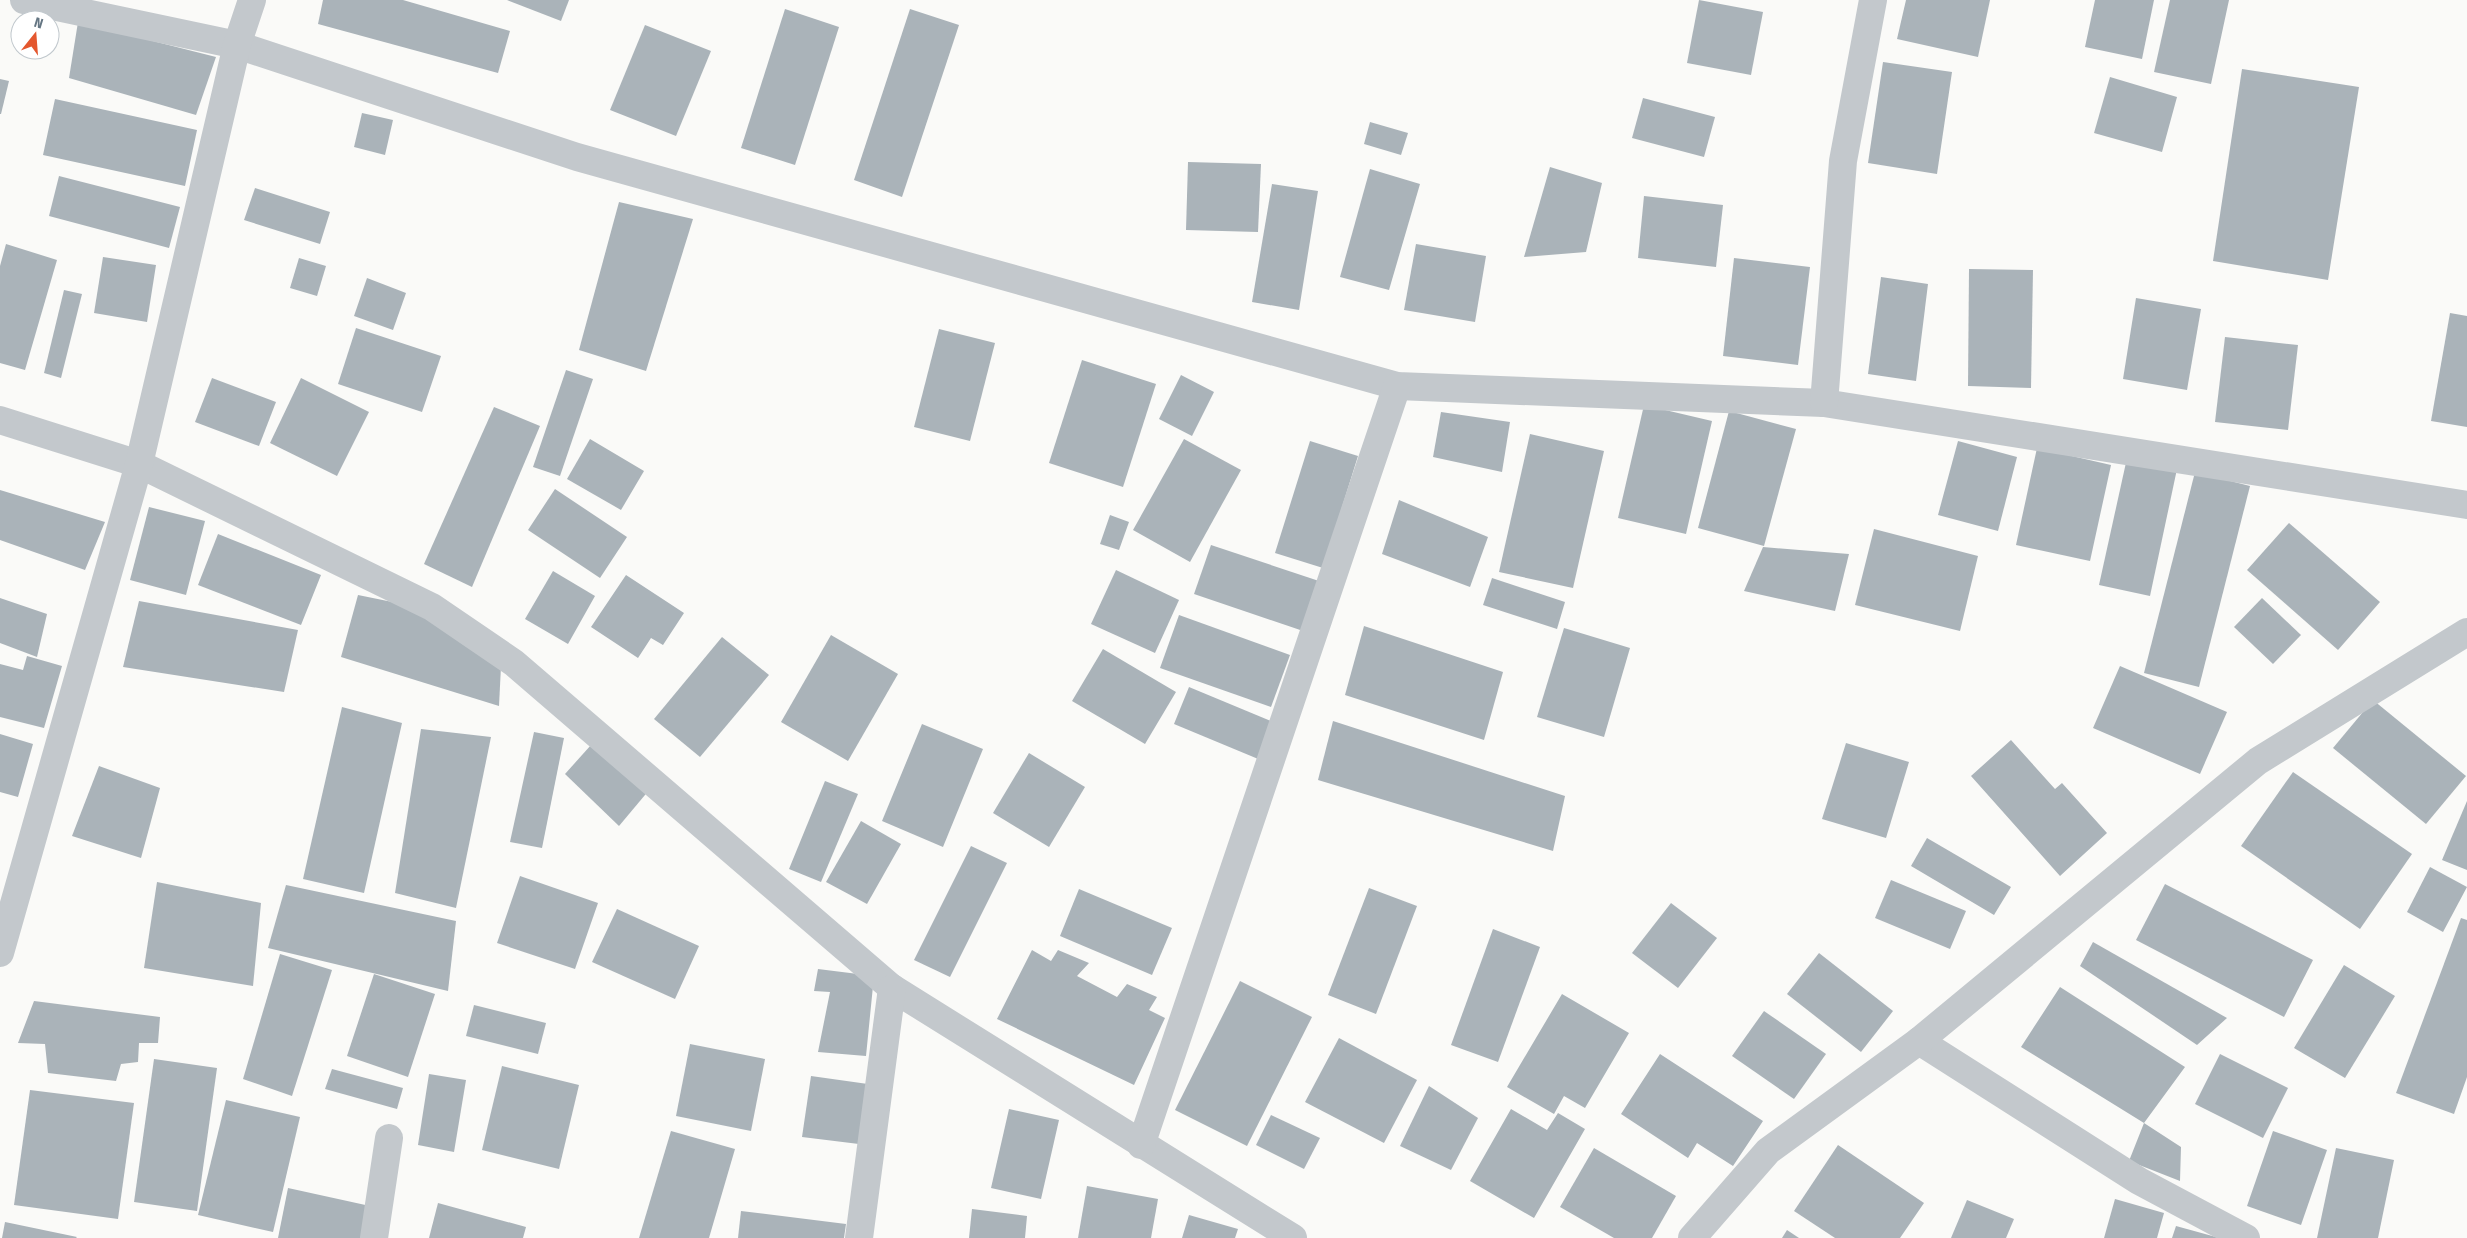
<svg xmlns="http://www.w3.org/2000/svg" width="2467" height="1238" font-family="'Fira Sans Condensed',sans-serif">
  <rect width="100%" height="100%" fill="#fafaf8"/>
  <g fill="#aab3b9">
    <polygon points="323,0 403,0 510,31 498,73 318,24"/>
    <polygon points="507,0 569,0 561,21"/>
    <polygon points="1699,0 1763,12 1751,75 1687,63"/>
    <polygon points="1906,0 1990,0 1978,57 1897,39"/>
    <polygon points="2095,0 2154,0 2142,59 2085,47"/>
    <polygon points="2170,0 2229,0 2211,84 2154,72"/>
    <polygon points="785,9 839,27 795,165 741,148"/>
    <polygon points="910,9 959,25 902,197 854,180"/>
    <polygon points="78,22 216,57 196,115 69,78"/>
    <polygon points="645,25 711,51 676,136 610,110"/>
    <polygon points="1883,62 1952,72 1937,174 1868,163"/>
    <polygon points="2242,69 2359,87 2328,280 2213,261"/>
    <polygon points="2110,77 2177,97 2162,152 2094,133"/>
    <polygon points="0,79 9,81 1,114 0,114"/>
    <polygon points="1643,98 1715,117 1704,157 1632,138"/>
    <polygon points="55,99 197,130 185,186 43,155"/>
    <polygon points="362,113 393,120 385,155 354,147"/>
    <polygon points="1370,122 1408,133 1401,155 1364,144"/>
    <polygon points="1188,162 1261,164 1258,232 1186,230"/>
    <polygon points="1550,167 1602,183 1586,252 1524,257"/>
    <polygon points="1370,169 1420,184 1389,290 1340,277"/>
    <polygon points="59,176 180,207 169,248 49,216"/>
    <polygon points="1272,184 1318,191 1299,310 1252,302"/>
    <polygon points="255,188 330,212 320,244 244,220"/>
    <polygon points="1644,196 1723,205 1716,267 1638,258"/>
    <polygon points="619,202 693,219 646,371 579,350"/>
    <polygon points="6,244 57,260 25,370 0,363 0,266"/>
    <polygon points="1416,244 1486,256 1475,322 1404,310"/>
    <polygon points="103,257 156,265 147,322 94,313"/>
    <polygon points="299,258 326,266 317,296 290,288"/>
    <polygon points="1734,258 1810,267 1798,365 1723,356"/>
    <polygon points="1969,269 2033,270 2031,388 1968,386"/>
    <polygon points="1881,277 1928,284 1916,381 1868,374"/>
    <polygon points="367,278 406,293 393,330 354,316"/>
    <polygon points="64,290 82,294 61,378 44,373"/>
    <polygon points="2136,298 2201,309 2187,390 2123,379"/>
    <polygon points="2450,313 2467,316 2467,427 2431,421"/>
    <polygon points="356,328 441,356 422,412 338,384"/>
    <polygon points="939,329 995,343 970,441 914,427"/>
    <polygon points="2225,337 2298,345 2288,430 2215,422"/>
    <polygon points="1082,360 1156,384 1123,487 1049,463"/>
    <polygon points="566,370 593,379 560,476 533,467"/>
    <polygon points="1181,375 1214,392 1192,436 1159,419"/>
    <polygon points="212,378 276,402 259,446 195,422"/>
    <polygon points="301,378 369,412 337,476 270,443"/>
    <polygon points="1644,405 1712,421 1686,534 1618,518"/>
    <polygon points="494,407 540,426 472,587 424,564"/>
    <polygon points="1729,411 1796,429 1764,546 1698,528"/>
    <polygon points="1441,412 1510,422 1502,472 1433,457"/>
    <polygon points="1530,434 1604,451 1573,588 1499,572"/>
    <polygon points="590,439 644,471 621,510 567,479"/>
    <polygon points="1184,439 1241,470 1190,562 1133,530"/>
    <polygon points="1310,441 1358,456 1323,568 1275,553"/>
    <polygon points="1958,441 2017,457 1998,531 1938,515"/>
    <polygon points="2037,448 2111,465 2090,561 2016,545"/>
    <polygon points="2127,458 2177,469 2150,596 2099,585"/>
    <polygon points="2195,472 2250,486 2199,687 2144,673"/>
    <polygon points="555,489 627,537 600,578 528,530"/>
    <polygon points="0,490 105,522 85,570 0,540"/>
    <polygon points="1399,500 1488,537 1470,587 1382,554"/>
    <polygon points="149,507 205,521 186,595 130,580"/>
    <polygon points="1110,515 1129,522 1119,550 1100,544"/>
    <polygon points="2289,523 2380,602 2338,650 2247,570"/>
    <polygon points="1874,529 1978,556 1960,631 1855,605"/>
    <polygon points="218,534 321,575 301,625 198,585"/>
    <polygon points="1211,545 1328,584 1312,634 1194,594"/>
    <polygon points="1763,547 1849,554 1835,611 1744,591"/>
    <polygon points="1116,570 1179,600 1155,653 1091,624"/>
    <polygon points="553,571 595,596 568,644 525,619"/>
    <polygon points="626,575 684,613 663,645 651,638 638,658 591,627"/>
    <polygon points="1492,578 1565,602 1557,629 1483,605"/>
    <polygon points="358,595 417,607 501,666 499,706 341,657"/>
    <polygon points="0,598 47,614 37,657 0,643"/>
    <polygon points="2262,598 2301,635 2273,664 2234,627"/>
    <polygon points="139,601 298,630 284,692 123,667"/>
    <polygon points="1179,615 1290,655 1271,707 1160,668"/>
    <polygon points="1364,626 1503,672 1484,740 1345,695"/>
    <polygon points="1564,628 1630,648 1604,737 1537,717"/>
    <polygon points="831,635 898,674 848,761 781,722"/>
    <polygon points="722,637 769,675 700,757 654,719"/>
    <polygon points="1103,649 1176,692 1145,744 1072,701"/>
    <polygon points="27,656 62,666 44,728 0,717 0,664 23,670"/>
    <polygon points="2120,666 2227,712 2200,774 2093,728"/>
    <polygon points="1189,687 1278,724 1263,761 1174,724"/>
    <polygon points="2373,700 2466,776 2426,824 2333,748"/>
    <polygon points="342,707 402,723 364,893 303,879"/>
    <polygon points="1333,721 1565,796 1553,851 1318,780"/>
    <polygon points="922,724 983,749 943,847 882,821"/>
    <polygon points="421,729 491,737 456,908 395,893"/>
    <polygon points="534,732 564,738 542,848 510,842"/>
    <polygon points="0,734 33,744 18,797 0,792"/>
    <polygon points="2011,740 2055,789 2062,783 2107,833 2060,876 1971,776"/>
    <polygon points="1846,743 1909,762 1886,838 1822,819"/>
    <polygon points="591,745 650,789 619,826 565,774"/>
    <polygon points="1029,753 1085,787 1049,847 993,813"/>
    <polygon points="99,766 160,788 141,858 72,836"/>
    <polygon points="2293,772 2412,854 2360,929 2241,846"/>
    <polygon points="825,781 858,794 821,882 789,869"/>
    <polygon points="2467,801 2467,870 2442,860"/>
    <polygon points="861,821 901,844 867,904 826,882"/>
    <polygon points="1927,838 2011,887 1994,915 1911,866"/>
    <polygon points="971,846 1007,863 950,977 914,960"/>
    <polygon points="2430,867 2467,887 2443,932 2407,912"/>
    <polygon points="520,876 598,903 575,969 497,943"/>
    <polygon points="1891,880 1966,911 1950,949 1875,918"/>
    <polygon points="157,882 261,903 253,986 144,968"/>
    <polygon points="2165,884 2313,960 2284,1017 2136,940"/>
    <polygon points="286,885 456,921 448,991 268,948"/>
    <polygon points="1369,888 1417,906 1376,1014 1328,995"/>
    <polygon points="1079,889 1172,928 1152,975 1060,936"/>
    <polygon points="1671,903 1717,938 1678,988 1632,953"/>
    <polygon points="617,909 699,946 675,999 592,962"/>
    <polygon points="2461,918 2467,920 2467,1077 2454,1114 2396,1093"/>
    <polygon points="1493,929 1540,947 1498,1062 1451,1045"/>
    <polygon points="2093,942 2227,1018 2197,1045 2080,966"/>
    <polygon points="1032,950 1051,961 1058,950 1089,963 1077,976 1117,997 1127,984 1157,997 1149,1010 1165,1018 1134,1085 997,1019"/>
    <polygon points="1819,953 1893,1011 1861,1052 1787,994"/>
    <polygon points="280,954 332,970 292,1096 243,1079"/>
    <polygon points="2344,965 2395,996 2345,1078 2294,1048"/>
    <polygon points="818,969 874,976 866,1056 818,1052 830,992 814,991"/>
    <polygon points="374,974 435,994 408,1077 347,1056"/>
    <polygon points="1240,981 1312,1017 1247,1146 1175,1110"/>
    <polygon points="2060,987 2185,1067 2144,1123 2181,1147 2180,1181 2129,1161 2144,1123 2021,1047"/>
    <polygon points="1562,994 1629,1033 1585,1108 1564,1096 1554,1114 1507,1087"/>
    <polygon points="34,1001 160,1017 158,1043 139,1043 138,1062 121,1064 116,1081 48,1073 45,1044 18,1043"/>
    <polygon points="474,1005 546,1023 538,1054 466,1036"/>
    <polygon points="1764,1011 1826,1054 1794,1099 1732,1056"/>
    <polygon points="1339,1038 1417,1080 1384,1143 1305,1102"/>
    <polygon points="690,1044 765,1059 751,1131 676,1116"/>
    <polygon points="1660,1054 1763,1121 1733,1166 1697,1143 1688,1158 1621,1114"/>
    <polygon points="2220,1054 2288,1088 2263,1138 2195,1104"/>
    <polygon points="154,1059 217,1068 197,1211 134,1202"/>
    <polygon points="502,1066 579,1085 559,1169 482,1150"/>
    <polygon points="332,1069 403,1088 397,1109 325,1089"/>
    <polygon points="429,1074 466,1080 454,1152 418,1145"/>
    <polygon points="811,1076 875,1085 867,1145 802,1137"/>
    <polygon points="1429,1086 1478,1118 1451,1170 1400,1146"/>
    <polygon points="30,1090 134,1103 118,1219 14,1205"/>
    <polygon points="226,1100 300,1117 273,1232 198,1215"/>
    <polygon points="1009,1109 1059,1120 1041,1199 991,1188"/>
    <polygon points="1511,1109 1547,1130 1558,1113 1585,1129 1534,1218 1470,1181"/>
    <polygon points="1271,1115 1320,1138 1304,1169 1256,1145"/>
    <polygon points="671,1131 735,1149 709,1238 639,1238"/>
    <polygon points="2273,1131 2327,1150 2301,1225 2247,1206"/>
    <polygon points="1838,1145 1924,1203 1900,1238 1835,1238 1794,1211"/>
    <polygon points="1594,1148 1676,1196 1652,1238 1614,1238 1560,1207"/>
    <polygon points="2336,1148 2394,1160 2378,1238 2317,1238"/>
    <polygon points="1087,1186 1158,1199 1151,1238 1078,1238"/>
    <polygon points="288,1188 370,1206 364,1238 278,1238"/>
    <polygon points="2115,1199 2164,1213 2157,1238 2104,1238"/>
    <polygon points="1967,1200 2014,1219 2006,1238 1951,1238"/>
    <polygon points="438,1203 526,1227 523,1238 429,1238"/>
    <polygon points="972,1209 1027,1216 1025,1238 969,1238"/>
    <polygon points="741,1211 846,1224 844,1238 738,1238"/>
    <polygon points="1189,1215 1238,1229 1235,1238 1182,1238"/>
    <polygon points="5,1222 77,1237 76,1238 2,1238"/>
    <polygon points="2176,1226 2216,1237 2216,1238 2172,1238"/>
    <polygon points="1787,1230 1799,1238 1782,1238"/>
  </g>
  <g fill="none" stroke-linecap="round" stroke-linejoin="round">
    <g stroke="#c3c8cc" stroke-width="28">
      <polyline points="24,0 237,45 577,157 1397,386 1824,403 2467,505"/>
      <polyline points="1824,403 1843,161 1873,0"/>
      <polyline points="0,420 139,464 432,607 514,663 892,988 1293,1238"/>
      <polyline points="0,953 139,464 237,45 252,0"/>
      <polyline points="1919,1041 2139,1181 2246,1238"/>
      <polyline points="1141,1145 1397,386"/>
      <polyline points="374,1238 389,1138"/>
      <polyline points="859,1238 892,988"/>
      <polyline points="1692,1238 1768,1151 1919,1041 2258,761 2467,632"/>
    </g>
  </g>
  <g transform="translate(35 35) rotate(17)"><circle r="24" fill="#ffffff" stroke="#c1c8cd"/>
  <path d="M0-4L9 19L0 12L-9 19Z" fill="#e4572e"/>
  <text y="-8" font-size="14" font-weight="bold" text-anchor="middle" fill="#657683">N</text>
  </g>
</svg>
